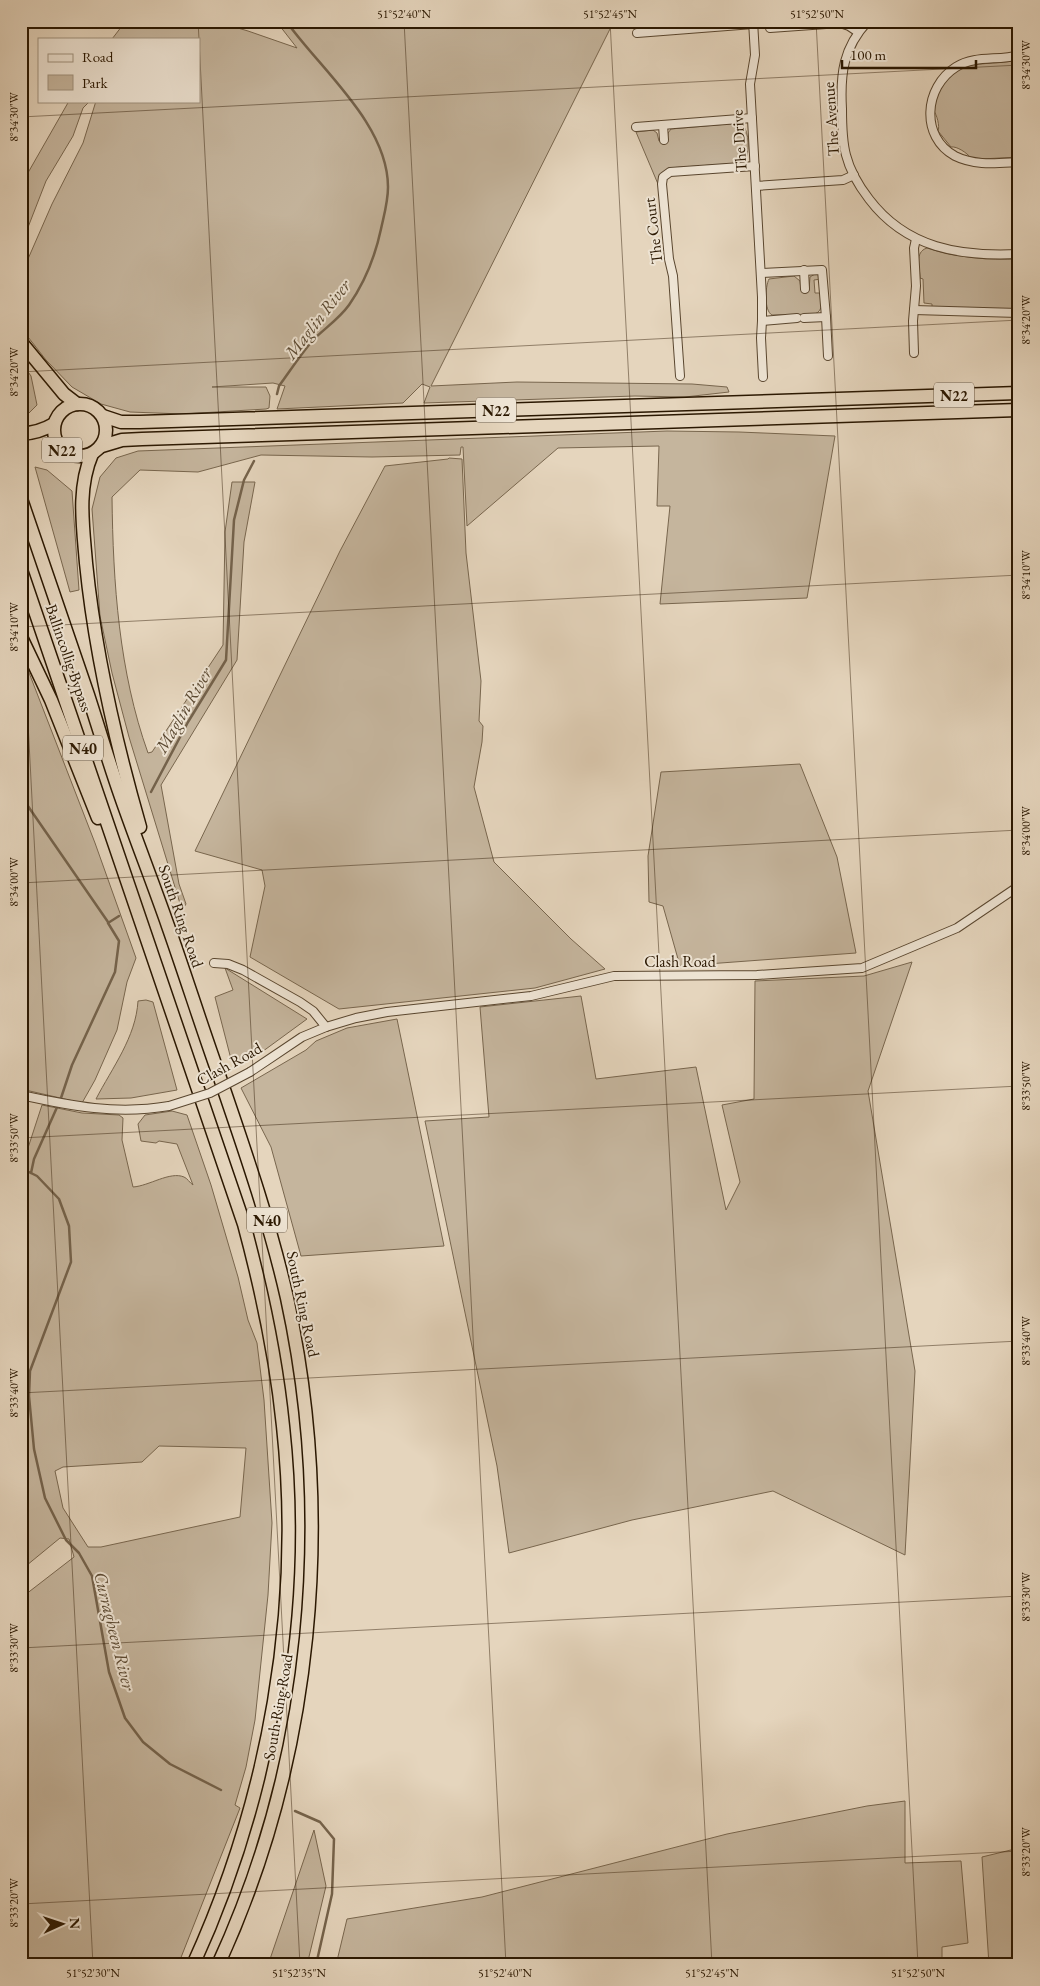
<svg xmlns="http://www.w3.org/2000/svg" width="1040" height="1986" font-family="'EB Garamond',serif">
  <rect width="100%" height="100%" fill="#e5d5bd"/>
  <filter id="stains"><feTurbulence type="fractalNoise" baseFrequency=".004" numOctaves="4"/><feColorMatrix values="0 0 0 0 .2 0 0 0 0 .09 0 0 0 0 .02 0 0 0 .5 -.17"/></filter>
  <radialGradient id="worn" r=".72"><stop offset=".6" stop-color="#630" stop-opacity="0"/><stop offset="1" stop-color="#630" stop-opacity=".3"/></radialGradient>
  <g fill="#c5b59d" stroke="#78664e" fill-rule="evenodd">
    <polygon points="130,21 214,21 248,31 297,48 276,21 614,21 431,386 517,382 692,384 727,387 729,392 685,397 635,396 424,403 430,387 422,384 403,403 277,409 285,386 273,383 212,387 266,387 270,396 269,408 266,409 183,414 130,412 101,404 72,387 46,360 21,328 21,275 52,204 83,143 96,101 199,101 199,39 112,39 122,26"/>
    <polygon points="667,21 734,21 674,26"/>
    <path d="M1019 60V157L981 159 971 158C967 153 957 146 951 147L938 131C940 127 937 114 933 110 947 54 975 68 1019 60Z"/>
    <polygon points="69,101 90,101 83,108 73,136 46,181 25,235 21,239 21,185"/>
    <path d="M739 123V125H743C749 132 750 153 745 160L741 161V163L668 168 660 175 658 184 636 132 653 130 657 133 659 141H667L668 133 671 129Z"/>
    <path d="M927 248C958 258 987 260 1019 259V310L932 307V304L924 303 923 279 920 278C920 268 914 252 927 248Z"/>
    <path d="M815 274 819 275 821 279 814 280 815 293H821C821 301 824 310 815 314L772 315C764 311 765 287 769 279L794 276 800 281 801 290H809L810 277Z"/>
    <polygon points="21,362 31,376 37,405 28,414 21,417"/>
    <path d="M667 431 739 432 835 436 807 598 660 604 670 506H657L659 446 558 448 467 526 463 447H461L460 455 372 457 261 455 198 472 140 470 112 497C113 583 119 672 148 753L152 752 223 645 225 532 232 482H255L244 542 237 660 161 785 179 884 186 904 182 910 129 737 112 673 100 616 92 509 100 477 116 458 138 451Z"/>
    <polygon points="449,458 462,459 466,553 481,681 479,721 483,726 482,742 474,787 494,862 571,939 605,969 535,988 339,1009 250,957 265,886 262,870 195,851 340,551 385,466 448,459"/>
    <polygon points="35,467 47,470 72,491 79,590 70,592"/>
    <polygon points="21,652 95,843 136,958 127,982 117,1030 95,1080 82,1103 21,1089"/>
    <polygon points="800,764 837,857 856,953 680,966 663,906 649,902 648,856 661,772"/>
    <polygon points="912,962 868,1091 915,1371 905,1555 773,1491 632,1520 509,1553 497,1466 425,1121 489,1117 480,1007 581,996 596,1079 696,1067 726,1210 740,1182 722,1105 754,1099 755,981 864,976"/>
    <polygon points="225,968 307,1019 255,1057 232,1063 215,997 233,990"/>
    <path d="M146 1000 153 1002 177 1090 131 1098 96 1099C112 1068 136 1037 138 1001Z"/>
    <polygon points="397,1019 444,1246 301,1256 271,1147 241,1088 306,1050 316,1041 347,1028"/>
    <path d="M42 1105 82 1113 119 1115 123 1118 122 1140 133 1187C149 1186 170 1171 184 1177 187 1178 190 1183 193 1185L177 1144 159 1141 156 1143 141 1141 138 1124 145 1115 172 1111 187 1115 211 1185 238 1277 248 1320 257 1343 264 1400 272 1523 268 1595 255 1720 246 1767 235 1805 240 1808 178 1965H21V1598L74 1557 69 1539 60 1538 21 1570V1154H26ZM159 1446 246 1448 240 1517 101 1547H88L63 1508 55 1471 63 1467 142 1462Z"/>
    <polygon points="905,1801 905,1863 961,1861 968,1943 942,1947 942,1965 336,1965 347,1919 482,1897 727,1834 867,1806"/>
    <polygon points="314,1830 326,1886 307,1965 268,1965"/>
    <polygon points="1019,1848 1019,1965 989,1965 982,1857"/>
  </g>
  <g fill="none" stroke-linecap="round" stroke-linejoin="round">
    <g stroke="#74624b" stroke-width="2.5">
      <path d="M277 394 279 386C290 371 301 354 313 340 325 328 339 319 349 305 365 282 375 257 381 229 384 215 388 202 388 187 388 124 320 69 286 21"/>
      <polyline points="151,792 188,722 226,660 234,520 244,480 254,461"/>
      <polyline points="21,796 108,922"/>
      <polyline points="61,1098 72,1065 115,972 119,941 108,923 119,916"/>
      <polyline points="21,1168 37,1176 59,1199 69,1226 71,1262 30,1371 29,1396 34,1449 45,1498 66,1540 79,1553 92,1576 109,1672 125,1718 143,1742 170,1764 221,1790"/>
      <polyline points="31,1173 34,1159 58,1105"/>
      <polyline points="295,1811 320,1822 334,1839 332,1894 316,1965"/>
    </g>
    <defs>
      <g id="minor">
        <polyline points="753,21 755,55 750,84 762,297 762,321 797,318"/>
        <path d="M868 21C843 48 840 74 842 109 842 124 842 140 846 155 850 171 859 186 869 199 906 248 960 257 1019 254"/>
        <polyline points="770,28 840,23 849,26 858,32"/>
        <polyline points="637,33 753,24"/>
        <path d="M1019 55C998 61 975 55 956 67 924 87 920 137 955 156 975 166 997 163 1019 162"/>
        <polyline points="663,125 664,140"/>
        <polyline points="636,127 752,118"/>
        <polyline points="756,186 843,180 854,175"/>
        <polyline points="804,270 805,289"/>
        <polyline points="761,273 822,270 826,317 804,318"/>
        <polyline points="914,310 1019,313"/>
        <polyline points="826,317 828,356"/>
        <polyline points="762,321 761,338 763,377"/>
        <polyline points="914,353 913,321 916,286 914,248 916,239"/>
        <polyline points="680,376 673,276 669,259 662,184 663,177 670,172 755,166"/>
        <polyline points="214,963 228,964 243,970 300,1002 313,1011 326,1027"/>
        <polyline points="250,1072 302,1037 326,1027 356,1018 387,1012 531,996 614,976 757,975 862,968 957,928 1019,886"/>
        <path d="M21 1095C71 1106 117 1115 169 1106"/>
      </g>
      <g id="trunk">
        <polyline points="21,342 64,394 77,404"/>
        <circle cx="80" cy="430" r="26"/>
        <polyline points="103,416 121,422 140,422 1019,393"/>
        <path d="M21 434C33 433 44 430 54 424"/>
        <polyline points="102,446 122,440 142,439 1019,410"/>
        <path d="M92 454C77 489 83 526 86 563 95 653 115 740 140 827"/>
        <path d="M21 499C43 564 66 629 88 695 99 729 109 763 121 797 136 840 153 883 168 926 186 977 202 1028 220 1078 245 1151 270 1223 287 1298 335 1519 313 1759 218 1965"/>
        <path d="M21 570 244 1224C262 1291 276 1357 283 1426 303 1608 269 1799 193 1965"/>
        <polyline points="21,637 51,700 98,818"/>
      </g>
    </defs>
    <use href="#minor" stroke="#59462f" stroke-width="10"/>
    <use href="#trunk" stroke="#2a1700" stroke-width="15"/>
    <use href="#minor" stroke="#eee4d4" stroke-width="8"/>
    <use href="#trunk" stroke="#e5d5bd" stroke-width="12"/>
    <defs>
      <polyline id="minor-bridge" points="169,1106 210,1093 250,1072"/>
    </defs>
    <use href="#minor-bridge" stroke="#59462f" stroke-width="10" stroke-linecap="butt"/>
    <use href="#minor-bridge" stroke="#eee4d4" stroke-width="8"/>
  </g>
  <path fill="none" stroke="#2a1700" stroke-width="1" stroke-opacity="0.45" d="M198 21 199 39M404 21 506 1965M610 21 712 1965M816 21 918 1965M199 41 300 1965M21 117 1019 65M21 372 1019 320M21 589 93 1965M21 627 1019 575M21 883 1019 830M21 1138 1019 1086M21 1393 1019 1341M21 1648 1019 1596M21 1904 1019 1851"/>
  <g text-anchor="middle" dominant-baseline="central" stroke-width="4" stroke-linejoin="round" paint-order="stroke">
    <g fill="#eee4d4" stroke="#655440" stroke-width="1">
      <rect x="934" y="382.5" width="40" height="25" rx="4"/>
      <rect x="476" y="397.5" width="40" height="25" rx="4"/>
      <rect x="42" y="437.5" width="40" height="25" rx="4"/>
      <rect x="63" y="735.5" width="40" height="25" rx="4"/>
      <rect x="247" y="1207.5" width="40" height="25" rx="4"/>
    </g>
    <g font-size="15" font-weight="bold" fill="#2a1700">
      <text x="954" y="395">N22</text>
      <text x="496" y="410">N22</text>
      <text x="62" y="450">N22</text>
      <text x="83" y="748">N40</text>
      <text x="267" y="1220">N40</text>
    </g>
    <g font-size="16" fill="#2a1700" stroke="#eee4d4">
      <text transform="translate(831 119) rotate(-94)">The Avenue</text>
      <text transform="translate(739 141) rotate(-94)">The Drive</text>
      <text transform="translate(653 231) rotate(-97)">The Court</text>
      <text transform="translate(69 658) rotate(71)">Ballincollig Bypass</text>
      <text transform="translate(181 916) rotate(71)">South Ring Road</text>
      <text x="680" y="961">Clash Road</text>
      <text transform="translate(229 1064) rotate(-29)">Clash Road</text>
      <text transform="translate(303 1304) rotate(78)">South Ring Road</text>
      <text transform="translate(278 1707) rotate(-80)">South Ring Road</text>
    </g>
    <g font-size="18" font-style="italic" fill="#5b4932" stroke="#eee4d4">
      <text transform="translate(317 319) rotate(-52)">Maglin River</text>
      <text transform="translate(183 710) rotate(-60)">Maglin River</text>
      <text transform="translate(115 1631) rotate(76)">Curragheen River</text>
    </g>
  </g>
  <rect width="1040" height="1986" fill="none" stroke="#e5d5bd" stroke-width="55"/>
  <rect x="38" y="38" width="162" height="65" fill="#eee4d4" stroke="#a0927f"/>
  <rect x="48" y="54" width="25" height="8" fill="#eee4d4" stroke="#a0927f"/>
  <text x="82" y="62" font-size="15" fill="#2a1700">Road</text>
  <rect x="48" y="75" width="25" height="15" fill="#c5b59d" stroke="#a0927f"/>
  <text x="82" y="88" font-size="15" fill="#2a1700">Park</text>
  <g transform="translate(62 1924) rotate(87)" stroke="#eee4d4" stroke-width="4" paint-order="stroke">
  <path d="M0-4L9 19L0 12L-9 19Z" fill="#2a1700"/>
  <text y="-8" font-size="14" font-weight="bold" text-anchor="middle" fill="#2a1700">N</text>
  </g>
  <path d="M842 60v8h134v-8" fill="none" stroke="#2a1700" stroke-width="2.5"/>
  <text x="850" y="60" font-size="15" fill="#2a1700" stroke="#eee4d4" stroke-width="4" paint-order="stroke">100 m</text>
  <rect x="28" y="28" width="984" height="1930" fill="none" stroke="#2a1700" stroke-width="2"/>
  <g font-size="12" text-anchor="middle" fill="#2a1700">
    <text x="404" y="18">51°52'40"N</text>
    <text x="610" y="18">51°52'45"N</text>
    <text x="817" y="18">51°52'50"N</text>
    <text transform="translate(1026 65) rotate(-90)" y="4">8°34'30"W</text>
    <text transform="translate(14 117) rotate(-90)" y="4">8°34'30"W</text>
    <text transform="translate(1026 320) rotate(-90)" y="4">8°34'20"W</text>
    <text transform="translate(14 372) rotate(-90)" y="4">8°34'20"W</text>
    <text transform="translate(1026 575) rotate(-90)" y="4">8°34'10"W</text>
    <text transform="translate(14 627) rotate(-90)" y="4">8°34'10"W</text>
    <text transform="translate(1026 831) rotate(-90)" y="4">8°34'00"W</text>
    <text transform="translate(14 882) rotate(-90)" y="4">8°34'00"W</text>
    <text transform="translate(1026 1086) rotate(-90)" y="4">8°33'50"W</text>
    <text transform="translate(14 1138) rotate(-90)" y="4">8°33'50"W</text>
    <text transform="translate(1026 1341) rotate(-90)" y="4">8°33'40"W</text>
    <text transform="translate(14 1393) rotate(-90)" y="4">8°33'40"W</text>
    <text transform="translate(1026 1597) rotate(-90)" y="4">8°33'30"W</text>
    <text transform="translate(14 1648) rotate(-90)" y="4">8°33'30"W</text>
    <text transform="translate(1026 1852) rotate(-90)" y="4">8°33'20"W</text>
    <text transform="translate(14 1903) rotate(-90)" y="4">8°33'20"W</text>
    <text x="93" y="1977">51°52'30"N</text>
    <text x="299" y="1977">51°52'35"N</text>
    <text x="505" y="1977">51°52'40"N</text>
    <text x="712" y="1977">51°52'45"N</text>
    <text x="918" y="1977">51°52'50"N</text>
  </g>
  <rect width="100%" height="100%" filter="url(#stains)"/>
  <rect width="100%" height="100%" fill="url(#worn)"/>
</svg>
